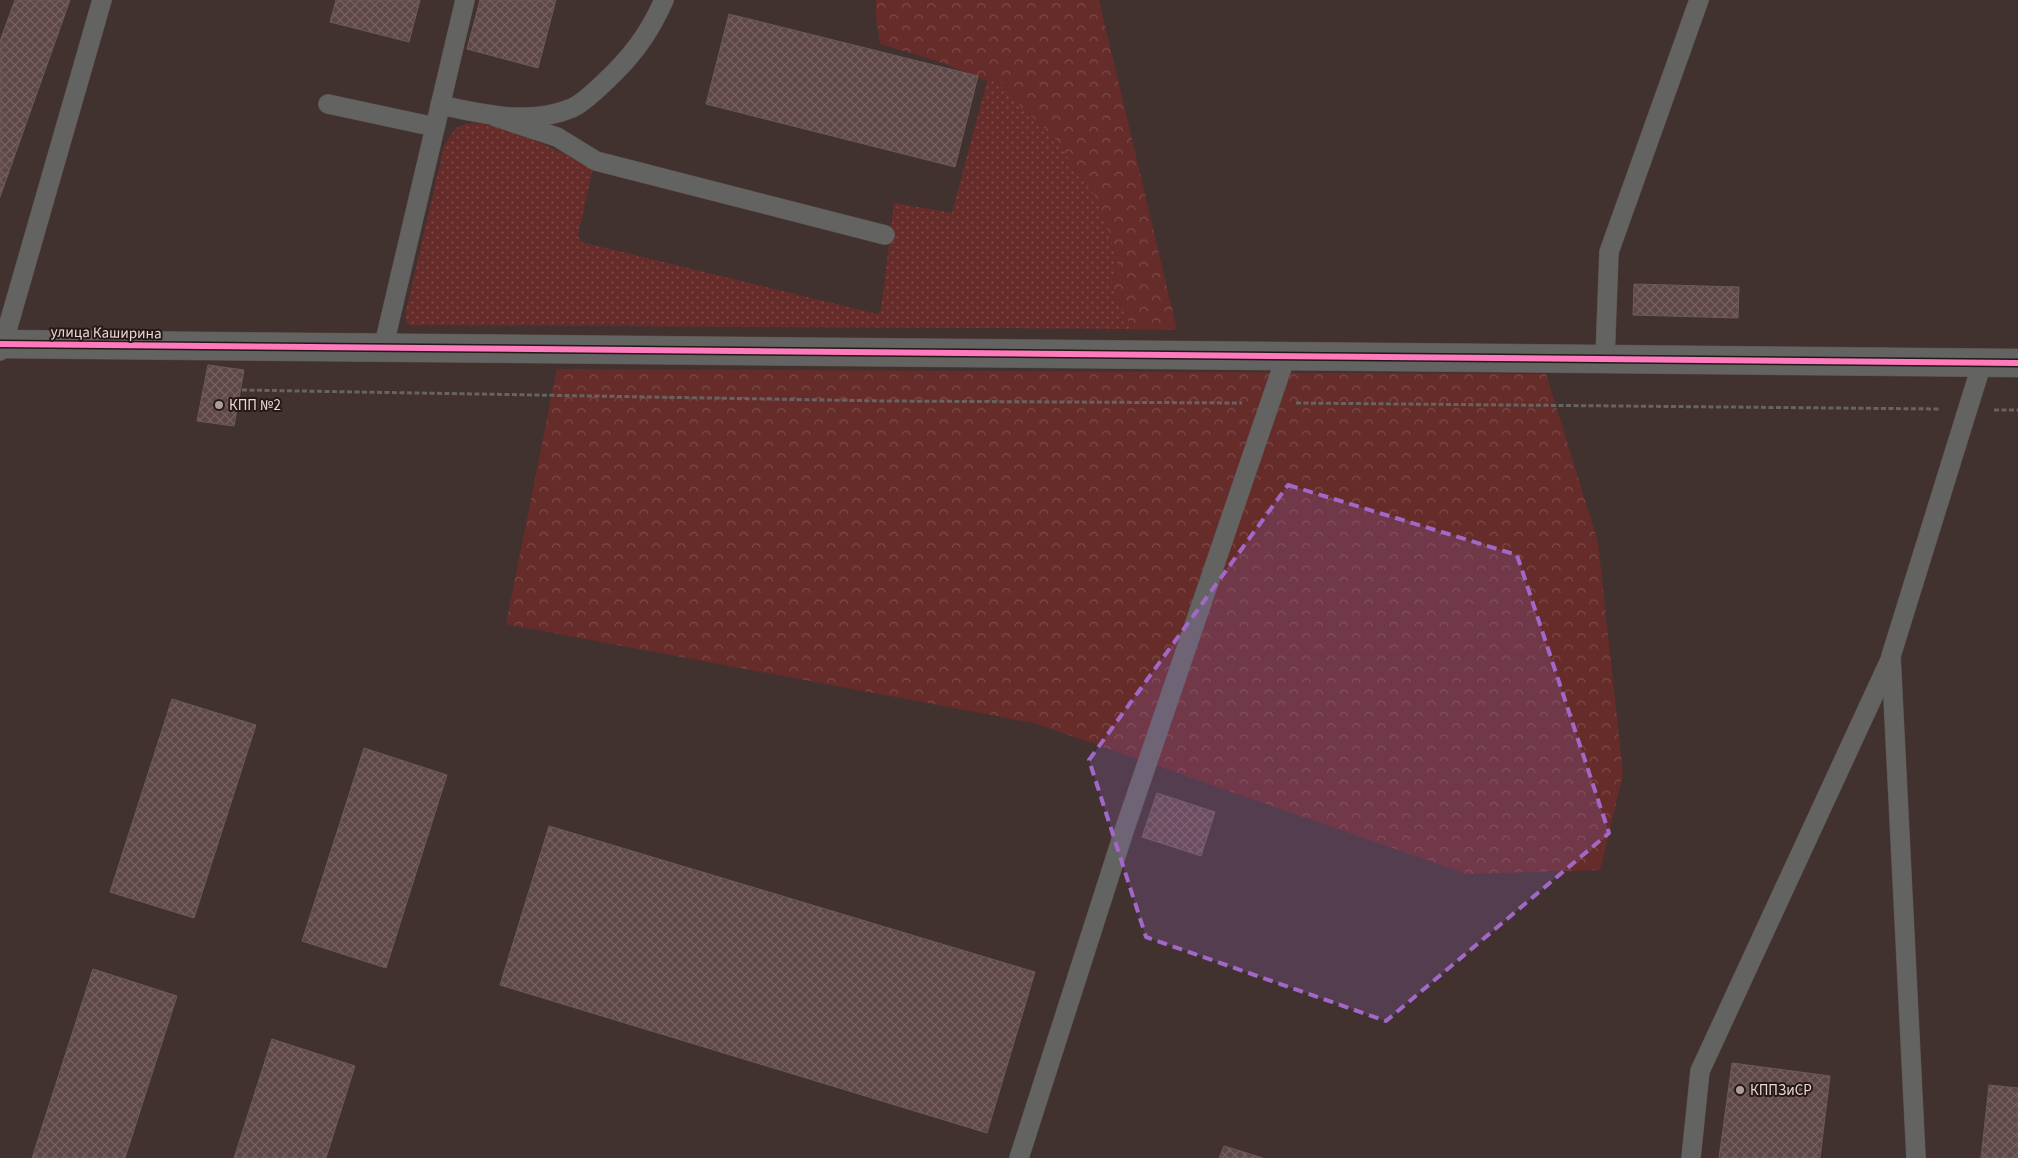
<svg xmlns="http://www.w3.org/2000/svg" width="2018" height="1158" font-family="'Source Sans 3',sans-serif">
  <defs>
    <pattern id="grass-dots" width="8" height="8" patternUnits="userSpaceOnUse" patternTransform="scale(1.25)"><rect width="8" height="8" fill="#662c2a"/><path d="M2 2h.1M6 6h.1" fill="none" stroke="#7c4a48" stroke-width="1.8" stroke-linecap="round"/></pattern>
    <pattern id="forest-crowns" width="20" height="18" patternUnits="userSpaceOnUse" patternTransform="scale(1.25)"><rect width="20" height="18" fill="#662c2a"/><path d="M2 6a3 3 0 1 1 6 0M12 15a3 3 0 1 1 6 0" fill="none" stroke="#7c4a48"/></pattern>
    <pattern id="building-cross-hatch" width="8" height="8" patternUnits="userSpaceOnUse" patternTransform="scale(1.25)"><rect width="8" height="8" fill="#5f4747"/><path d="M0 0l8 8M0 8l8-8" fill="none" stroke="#766161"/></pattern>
  </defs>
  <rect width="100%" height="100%" fill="#413230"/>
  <path fill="url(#grass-dots)" d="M987 81H1001L1020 106 1053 136 1097 199 1118 260 1111 286 1132 329 408 325 405 316 444 147C448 140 452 130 460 126 487 112 567 156 593 168L578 235 581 242 877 314 881 310 894 203 952 213Z"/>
  <g fill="url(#forest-crowns)">
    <polygon points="876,0 1099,0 1177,330 1132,329 1111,286 1118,260 1097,199 1053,136 1020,106 1001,81 987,81 937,61 880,44 876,17"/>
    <polygon points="557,369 1546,374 1598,542 1623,774 1600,870 1467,874 1034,723 506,624"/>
  </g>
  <g fill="url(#building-cross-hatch)" stroke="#685b59">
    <polygon points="15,0 70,0 0,197 0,41"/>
    <polygon points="336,0 420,0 409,42 330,22"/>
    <polygon points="480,0 556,0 538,68 467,49"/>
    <polygon points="729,14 978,76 955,167 706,104"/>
    <polygon points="1634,284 1739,287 1738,318 1633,315"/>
    <polygon points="208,365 244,370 234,426 197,421"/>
    <polygon points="172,699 256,725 194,918 110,892"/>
    <polygon points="364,748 447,775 386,968 302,941"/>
    <polygon points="1157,793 1215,812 1201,856 1142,837"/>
    <polygon points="549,826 1035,972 987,1133 500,985"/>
    <polygon points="93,969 177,996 125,1158 32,1158"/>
    <polygon points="272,1039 355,1066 326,1158 234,1158"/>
    <polygon points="1732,1063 1830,1076 1820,1158 1719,1158"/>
    <polygon points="1989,1085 2018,1088 2018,1158 1981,1158"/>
    <polygon points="1224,1146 1263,1158 1219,1158"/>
  </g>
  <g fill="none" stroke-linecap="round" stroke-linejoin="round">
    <defs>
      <g id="service">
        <polyline points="328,104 435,127"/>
        <path d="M440 105C483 114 529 126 572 108 584 103 605 82 615 72 637 50 651 29 664 0"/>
        <polyline points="496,117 557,137 596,161 885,235"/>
        <polyline points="383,349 465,0"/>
        <polyline points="0,351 3,344 102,0"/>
        <polyline points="1605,359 1609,252 1699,0"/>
        <polyline points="1019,1158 1124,831 1286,356"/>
        <polyline points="1691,1158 1700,1071 1890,660"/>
        <polyline points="1916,1158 1891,656 1982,363"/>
      </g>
      <polyline id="minor" points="0,344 2018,363"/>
    </defs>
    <use href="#service" stroke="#5e5150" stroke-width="20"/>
    <use href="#minor" stroke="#5e5150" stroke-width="29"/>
    <g stroke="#676361" stroke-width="3" stroke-dasharray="5 2.5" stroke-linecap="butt">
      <polyline points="242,390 885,401 1242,403"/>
      <polyline points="1296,403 1940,409"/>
      <polyline points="1994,410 2018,410"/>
    </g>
    <use href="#service" stroke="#636361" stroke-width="19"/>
    <use href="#minor" stroke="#636361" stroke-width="28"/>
    <defs>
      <polyline id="cycleway" points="0,344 2018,363"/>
    </defs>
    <use href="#cycleway" stroke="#251817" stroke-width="9"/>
    <use href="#cycleway" stroke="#fd7abc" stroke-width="6"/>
  </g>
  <path fill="#a268c7" fill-opacity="0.2" stroke="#a268c7" stroke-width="4" stroke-dasharray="10 6" stroke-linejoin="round" d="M1288 485 1517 555 1609 833 1386 1021 1146 937 1089 760Z"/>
  <g fill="#af9d9c" stroke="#251817" stroke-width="2">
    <circle cx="219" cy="405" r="5"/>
    <circle cx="1740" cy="1090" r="5"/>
  </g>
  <g text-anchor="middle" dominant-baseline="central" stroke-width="4" stroke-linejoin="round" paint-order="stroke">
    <g font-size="15" fill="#ead7d6" stroke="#251817">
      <text transform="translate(106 333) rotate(1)">улица Каширина</text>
    </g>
    <g font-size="15" fill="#ead7d6" stroke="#251817" text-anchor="start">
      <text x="229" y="405">КПП №2</text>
      <text x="1750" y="1090">КППЗиСР</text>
    </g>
  </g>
</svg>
